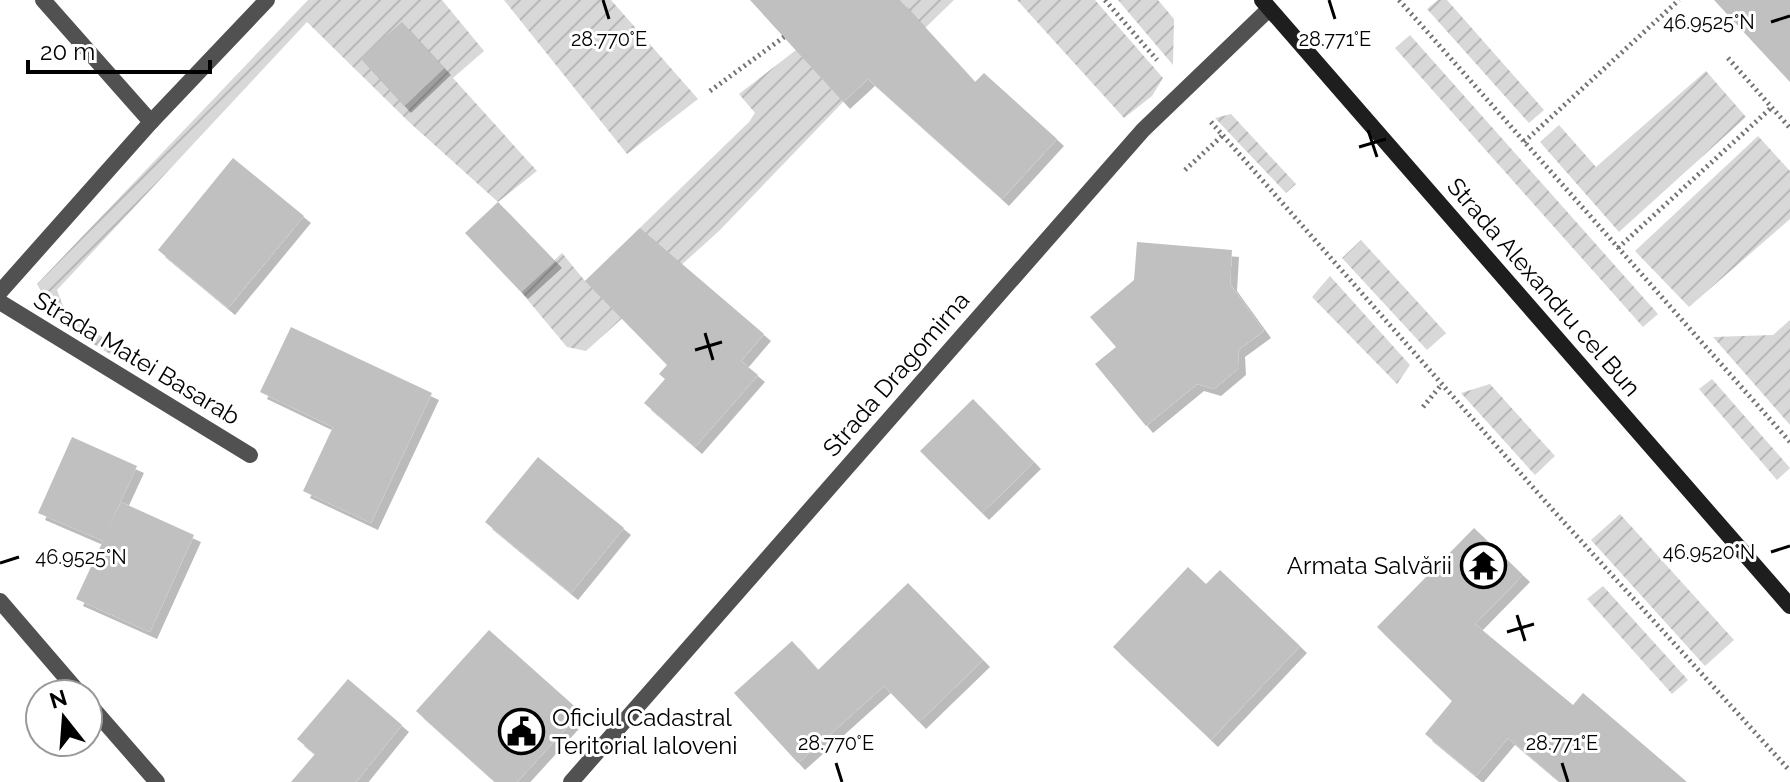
<svg xmlns="http://www.w3.org/2000/svg" width="1790" height="782" font-family="Raleway,sans-serif">
  <defs>
    <pattern id="garden-furrows" width="10" height="10" patternUnits="userSpaceOnUse" patternTransform="scale(2)"><rect width="10" height="10" fill="#d8d8d8"/><path d="M-1 1l2-2M0 10L10 0M9 11l2-2" fill="none" stroke="#b8b8b8"/></pattern>
    <filter id="shadow"><feDropShadow dx="7" dy="7" stdDeviation="0" flood-color="#0004"/></filter>
  </defs>
  <rect width="100%" height="100%" fill="#fff"/>
  <g fill="url(#garden-furrows)">
    <polygon points="308,0 442,0 484,51 453,78 537,171 498,202 409,122 307,22 57,290 67,316 128,352 120,360 65,327 53,313 37,284"/>
    <polygon points="504,0 611,0 698,99 627,154"/>
    <polygon points="900,0 954,0 925,28"/>
    <polygon points="1017,0 1095,0 1163,78 1152,96 1124,118"/>
    <polygon points="1118,0 1158,0 1174,19 1173,65"/>
    <polygon points="1438,0 1447,0 1544,110 1529,123 1427,9"/>
    <polygon points="1410,35 1658,314 1643,327 1395,48"/>
    <polygon points="796,50 843,102 719,231 586,351 567,347 521,292 562,253 585,281 749,122 755,113 739,94"/>
    <polygon points="1706,71 1746,117 1619,232 1540,142 1559,125 1596,167"/>
    <polygon points="1231,114 1296,184 1286,193 1215,118"/>
    <polygon points="1758,136 1790,171 1790,219 1689,307 1635,251"/>
    <polygon points="1361,240 1446,333 1427,350 1342,258"/>
    <polygon points="1330,276 1410,365 1397,384 1312,297"/>
    <polygon points="1790,320 1790,425 1713,337 1773,335"/>
    <polygon points="1712,379 1790,468 1777,480 1699,389"/>
    <polygon points="1490,384 1555,456 1535,475 1461,393"/>
    <polygon points="1620,514 1734,640 1705,666 1591,540"/>
    <polygon points="1603,586 1688,680 1672,694 1587,599"/>
  </g>
  <g fill="#c0c0c0" filter="url(#shadow)">
    <polygon points="750,0 900,0 975,82 984,73 1057,139 1002,199 868,79 843,102"/>
    <polygon points="1714,0 1790,0 1790,82"/>
    <polygon points="402,22 444,68 404,106 360,58"/>
    <polygon points="233,158 304,216 228,308 158,250"/>
    <polygon points="498,202 555,261 521,292 465,233"/>
    <polygon points="640,228 764,334 741,361 758,375 695,447 644,403 665,379 659,374 667,365 585,281"/>
    <polygon points="1137,242 1232,250 1230,284 1264,331 1238,350 1239,368 1214,389 1197,384 1146,426 1095,364 1116,347 1090,317 1134,280"/>
    <polygon points="291,327 432,393 371,523 303,491 333,427 260,392"/>
    <polygon points="973,399 1034,462 982,513 920,451"/>
    <polygon points="72,437 137,466 107,531 121,502 194,535 150,632 76,599 103,541 38,513"/>
    <polygon points="538,457 624,528 571,593 485,522"/>
    <polygon points="1474,528 1523,575 1475,624 1573,705 1583,693 1687,782 1560,782 1508,738 1476,776 1425,734 1452,701 1377,627"/>
    <polygon points="1188,567 1206,584 1220,570 1300,646 1211,740 1113,647"/>
    <polygon points="908,583 983,660 919,722 884,686 798,763 734,693 792,641 818,670"/>
    <polygon points="489,630 581,712 517,782 495,782 416,711"/>
    <polygon points="348,679 402,725 356,782 291,782 315,754 297,739"/>
  </g>
  <g fill="none" stroke-linecap="round" stroke-linejoin="round">
    <g stroke="#737373" stroke-width="5" stroke-dasharray="2 4" stroke-linecap="butt">
      <polyline points="1105,0 1157,60"/>
      <polyline points="1399,0 1790,442"/>
      <polyline points="1728,58 1790,128"/>
      <polyline points="710,91 784,37"/>
      <polyline points="1211,122 1552,509 1790,771"/>
      <polyline points="1524,142 1679,0"/>
      <polyline points="1185,170 1223,135"/>
      <polyline points="1618,248 1772,107"/>
      <polyline points="1423,407 1442,384"/>
    </g>
    <polyline stroke="#515151" stroke-width="16" points="0,302 250,455"/>
    <g stroke="#515151" stroke-width="16">
      <polyline points="43,0 151,122"/>
      <polyline points="0,292 151,122 267,0"/>
      <polyline points="0,601 80,694"/>
      <polyline points="88,703 157,782"/>
      <polyline points="571,782 1143,130 1269,9"/>
    </g>
    <polyline stroke="#1e1e1e" stroke-width="16" points="1262,0 1790,606"/>
  </g>
  <path fill="none" stroke="#000" stroke-width="3" d="M603 0 609 19M1329 0 1335 19M1771 22 1790 16M1368 130 1377 157M1359 147 1386 139M705 333 713 360M695 350 722 342M1771 552 1790 546M0 563 19 557M1517 615 1525 641M1507 632 1534 624M836 763 842 782M1562 763 1568 782"/>
  <defs>
    <symbol id="temple-ring" viewBox="-11 -11 22 22"><circle r="9.5" fill="#fff" stroke="#000" stroke-width="1.5"/><path d="M0-6L5-2H3V0L6.5 2.5H4V6H1.5V3h-3V6H-4V2.5H-6.5L-3 0V-2H-5Z" fill="#000"/></symbol>
    <symbol id="civic-ring" viewBox="-11 -11 22 22"><circle r="9.5" fill="#fff" stroke="#000" stroke-width="1.5"/><path d="M-.6-6.5H3V-4.5H.6V-3L4-1V1h2V6H-6V1h2V-1L-.6-3ZM-1.2 2.5V6h2.4V2.5Z" fill="#000"/></symbol>
  </defs>
  <g fill-rule="evenodd">
    <use href="#temple-ring" x="1458" y="540" width="51" height="51"/>
    <use href="#civic-ring" x="496" y="706" width="51" height="51"/>
  </g>
  <g text-anchor="middle" dominant-baseline="central" stroke-width="6" stroke-linejoin="round" paint-order="stroke">
    <g font-size="24" fill="#000" stroke="#fff">
      <text transform="translate(1544 287) rotate(49)">Strada Alexandru cel Bun</text>
      <text transform="translate(137 358) rotate(31)">Strada Matei Basarab</text>
      <text transform="translate(896 374) rotate(-49)">Strada Dragomirna</text>
    </g>
    <g font-size="24" fill="#000" stroke="#fff" text-anchor="end">
      <text x="1452" y="565">Armata Salvării</text>
      <text x="552" y="717" text-anchor="start">Oficiul Cadastral<tspan x="552" dy="28">Teritorial Ialoveni</tspan></text>
    </g>
  </g>
  <g font-size="20" text-anchor="middle" fill="#000" stroke="#fff" stroke-width="6" stroke-linejoin="round" paint-order="stroke">
    <text x="1709" y="29">46.9525°N</text>
    <text x="609" y="46">28.770°E</text>
    <text x="1335" y="46">28.771°E</text>
    <text x="1709" y="559">46.9520°N</text>
    <text x="81" y="564">46.9525°N</text>
    <text x="836" y="750">28.770°E</text>
    <text x="1562" y="750">28.771°E</text>
  </g>
  <g transform="translate(64 718) rotate(343)"><circle r="38" fill="#ffffff" stroke="#999999" stroke-width="2"/>
  <path d="M0-6L14 30L0 20L-14 30Z" fill="#000000"/>
  <text y="-12" font-size="22" font-weight="bold" text-anchor="middle" fill="#000000">N</text>
  </g>
  <path d="M28 60v12h182v-12" fill="none" stroke="#000000" stroke-width="4"/>
  <text x="40" y="60" font-size="24" fill="#000000" stroke="#ffffff" stroke-width="6" paint-order="stroke">20 m</text>
</svg>
